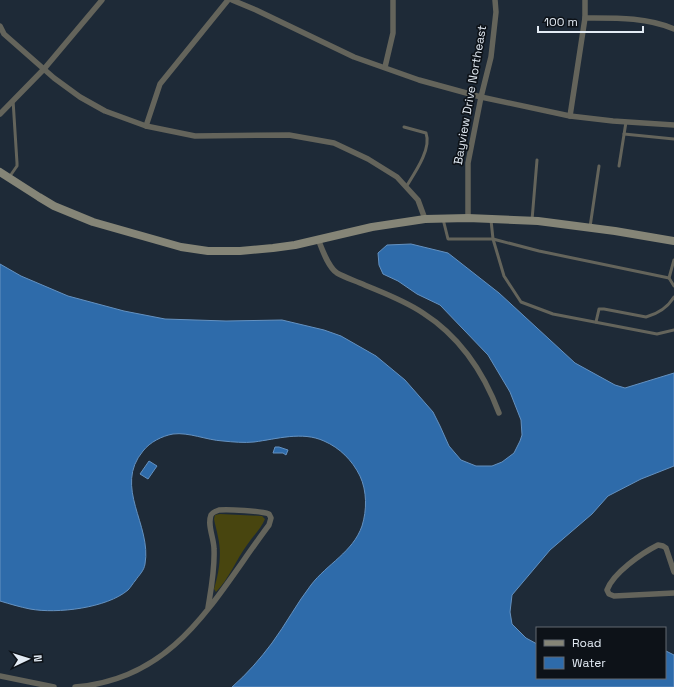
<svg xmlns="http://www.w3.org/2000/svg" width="674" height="687" font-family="'Space Grotesk',sans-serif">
  <rect width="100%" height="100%" fill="#1e2a37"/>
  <path fill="#48450f" d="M220 514 262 516 265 519C261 529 253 536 247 545 236 560 229 579 216 592L214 589C219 573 222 553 218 537 217 531 215 525 214 519L215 515Z"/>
  <g fill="#2e6baa" stroke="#6491c0">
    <path d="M411 244 448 253 499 293 575 363 615 385 625 388 674 373V466L641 479 608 496 592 514 550 550 512 595 510 612 512 624 526 638 537 644V678H665V651H666L674 655V687H232C247 674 260 659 272 643 286 624 297 603 311 585 327 564 353 552 362 526 367 510 367 491 360 476 352 460 340 448 324 441 302 431 277 439 254 442 244 443 233 442 223 441 206 440 189 432 173 434 162 436 150 442 143 451 113 487 152 525 145 564 144 571 139 575 135 581 133 583 131 587 128 590 107 608 57 614 30 609 20 607 10 604 0 601V264L21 276 68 296 124 311 165 319 226 321 282 320 324 330 341 336 376 356 405 380 433 412 440 426 449 446 461 460 476 466H492L502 462 514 453 520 441 522 435 521 420 510 392 488 355 440 305 417 294 398 281 383 274 379 265 378 253 387 245Z"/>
    <polygon points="275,447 279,447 288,450 286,455 283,453 273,453"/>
    <polygon points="149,461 157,466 148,479 140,474"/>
  </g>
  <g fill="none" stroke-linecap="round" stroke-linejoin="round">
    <g stroke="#64645b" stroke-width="3">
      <path d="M404 127 426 133C432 149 414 174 406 187"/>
      <polyline points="624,134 674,139"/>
      <polyline points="619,166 626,122"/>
      <polyline points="10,176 17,166 17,163 13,100"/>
      <polyline points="443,219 448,239 493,239 539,251 669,278 674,260"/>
      <polyline points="491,220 493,239 504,276 521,302 553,314 657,334 674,330"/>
      <polyline points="532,220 537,160"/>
      <polyline points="590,227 599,166"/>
      <polyline points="669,278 674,286"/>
      <path d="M596 322 599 309H604L646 317C657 314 668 307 674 297"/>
    </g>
    <g stroke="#64645b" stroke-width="5.5">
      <polyline points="232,0 256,10 354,57 419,80 481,97 570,116 613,121 674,125"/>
      <path d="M585 18C615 18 646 17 674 29"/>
      <polyline points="0,26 4,34 54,78 80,97 105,111 146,126 195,136 289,135 334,143 368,159 397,177 418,200 425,219"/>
      <polyline points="385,67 393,33 393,0"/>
      <polyline points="0,114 44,69 102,0"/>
      <polyline points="570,116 585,18 585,0"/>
      <polyline points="146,126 160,84 228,0"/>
      <polyline points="468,218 468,163 481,97 491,57 496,12 495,0"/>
      <path d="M318 239C322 249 328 267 337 273 344 277 353 280 360 283 381 292 404 300 423 313 459 336 484 373 499 413"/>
      <path d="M674 572 666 548 663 546 658 545C642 553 613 573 607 590L609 594 614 596 674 593"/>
      <polyline points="0,676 54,687"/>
      <path d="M75 687C177 679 214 598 269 525L271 518 269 514C261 511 228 509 219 510 216 511 213 512 211 515 207 525 214 538 214 549 215 569 211 589 208 608"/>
    </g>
    <polyline stroke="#858577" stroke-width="8" points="0,172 39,197 54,206 93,222 181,247 208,251 240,251 273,248 295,245 372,227 425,219 468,218 538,221 615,231 674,241"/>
  </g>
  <g text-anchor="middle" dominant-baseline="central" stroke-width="3.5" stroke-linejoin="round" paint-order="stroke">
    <g font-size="12" fill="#e3ebf4" stroke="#0d1218">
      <text transform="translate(470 95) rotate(-80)">Bayview Drive Northeast</text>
    </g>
  </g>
  <rect x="536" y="627" width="130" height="52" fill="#0d1218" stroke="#636970"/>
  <rect x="544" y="640" width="20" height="6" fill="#858577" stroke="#636970"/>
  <text x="572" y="647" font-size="12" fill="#e3ebf4">Road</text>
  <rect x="544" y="657" width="20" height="12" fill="#2e6baa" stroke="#636970"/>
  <text x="572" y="667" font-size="12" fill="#e3ebf4">Water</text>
  <g transform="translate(28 659) rotate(86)" stroke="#0d1218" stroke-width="3" paint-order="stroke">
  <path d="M0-3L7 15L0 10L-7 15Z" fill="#e3ebf4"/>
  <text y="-6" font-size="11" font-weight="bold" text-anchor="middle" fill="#e3ebf4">N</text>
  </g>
  <path d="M538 26v6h105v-6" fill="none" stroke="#e3ebf4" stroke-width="2"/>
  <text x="544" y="26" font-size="12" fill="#e3ebf4" stroke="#0d1218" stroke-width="3" paint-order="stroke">100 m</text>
</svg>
